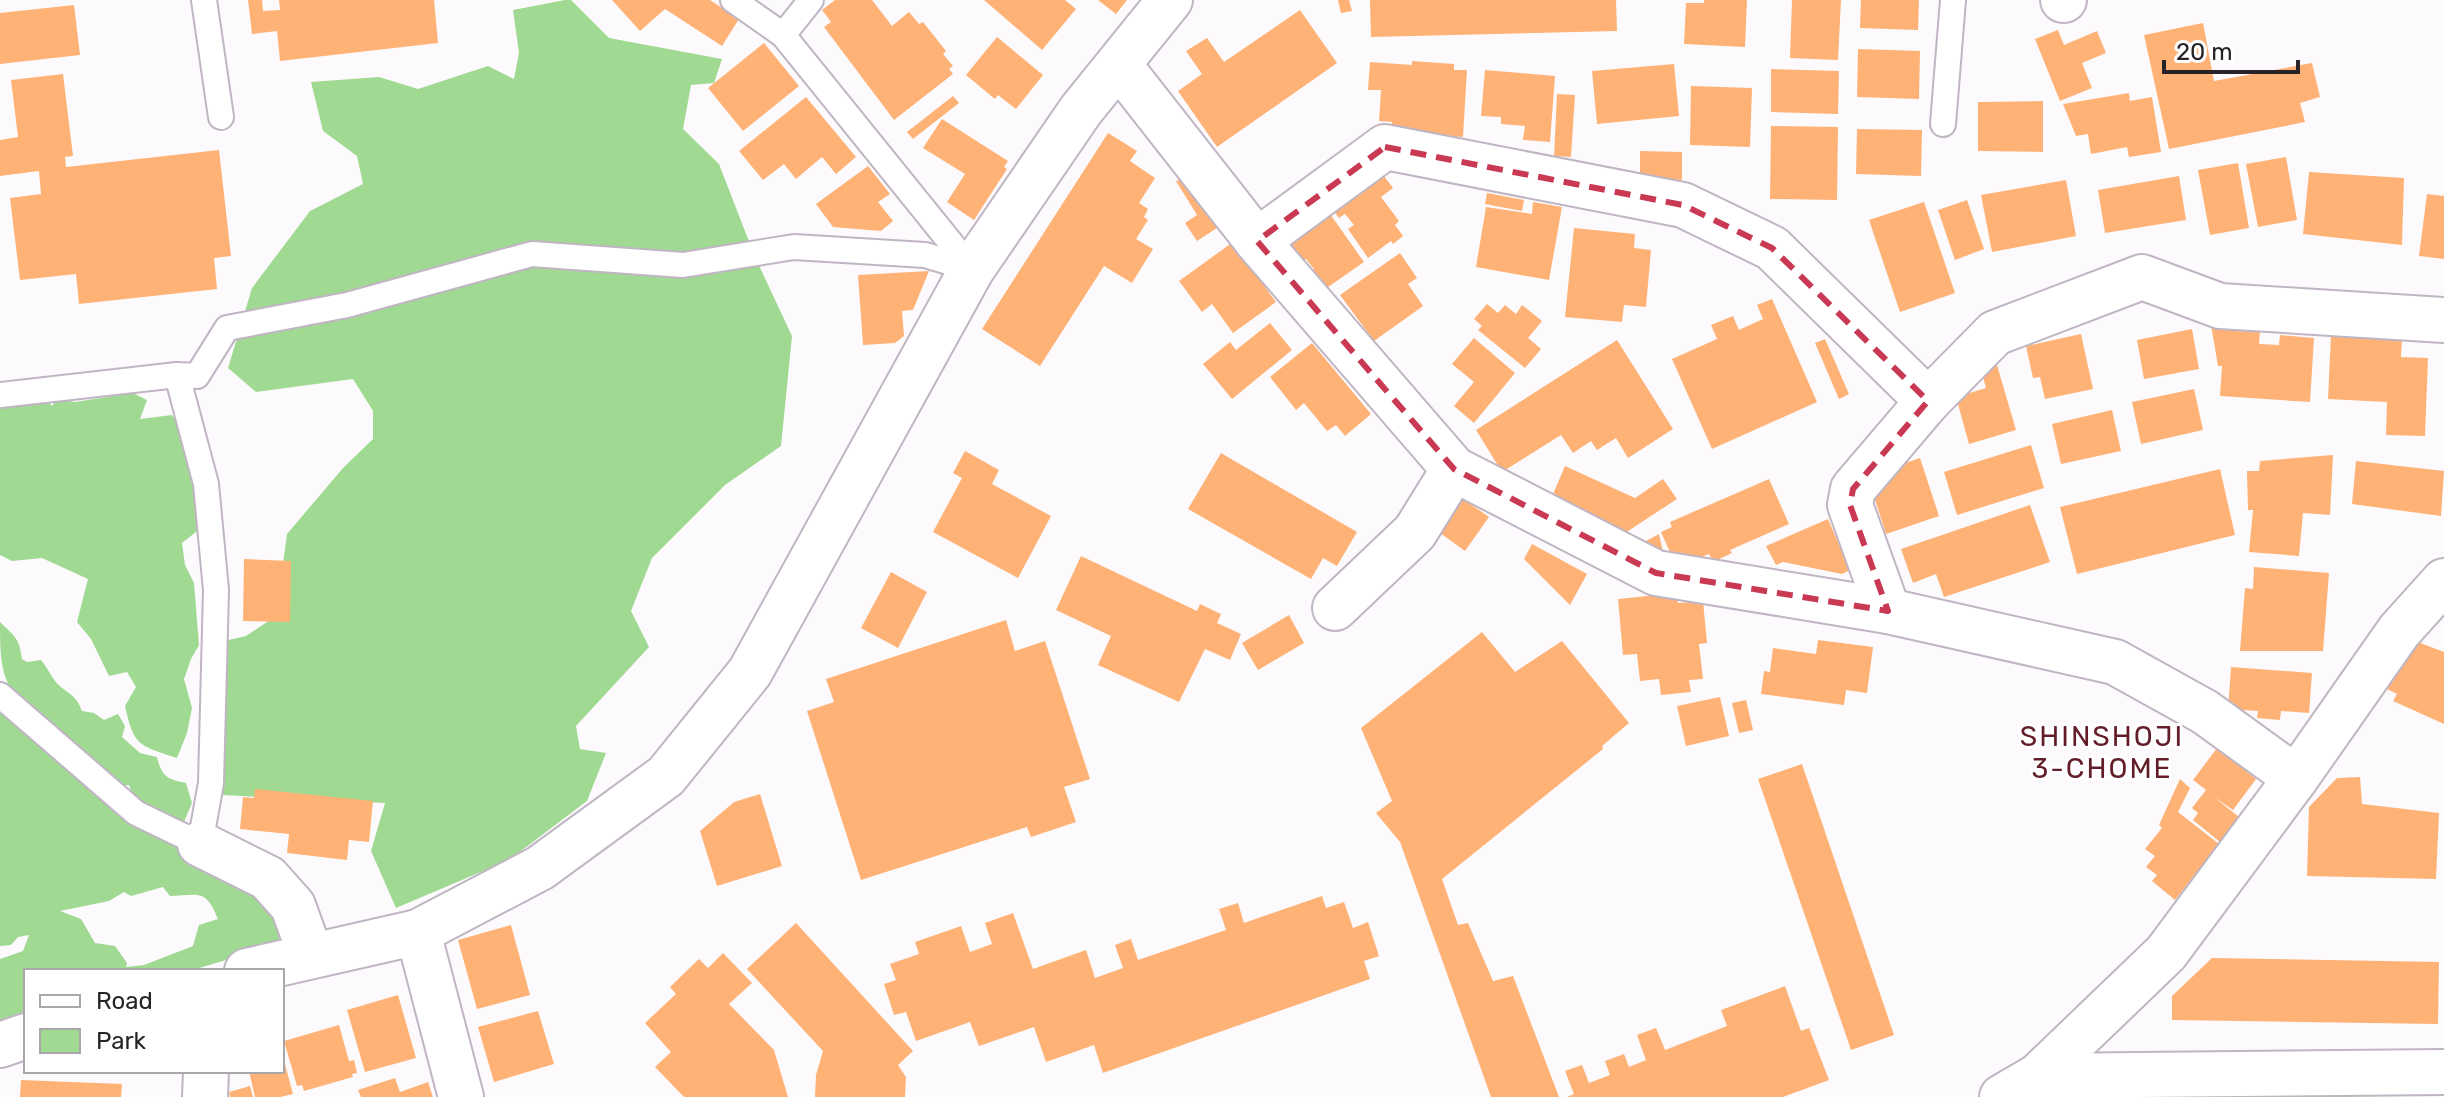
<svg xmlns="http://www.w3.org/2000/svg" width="2444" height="1097" font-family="Rubik,sans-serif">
  <rect width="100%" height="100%" fill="#fdfafd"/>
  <g fill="#a0d991" fill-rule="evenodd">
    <polygon points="565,0 571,0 609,38 722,59 714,83 691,85 683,129 719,164 755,257 792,336 781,446 725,485 652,558 631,611 649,647 576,726 580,749 606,753 587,801 509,860 396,908 371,851 385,803 223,795 224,641 246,636 276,616 287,534 343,468 373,439 373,411 353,379 256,392 228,368 252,288 310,211 363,184 357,156 323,131 311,82 379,77 418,89 488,66 514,79 519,53 513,10"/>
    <path d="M133 393 147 400 140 419 172 415 179 424 188 420 201 528 182 543 185 565 194 583 199 645 191 659 184 679 192 708 187 733 177 758C138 745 134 746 125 706L136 687 127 672 109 676 91 639 77 622 88 579 42 558 12 561 0 555V403L33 404 46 399 52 406 57 399 75 402Z"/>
    <path d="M0 622C15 637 19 637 22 659L27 662 41 660C48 668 53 681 61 687 71 695 77 697 82 711L94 713 104 720 118 714 125 726 122 737 140 753 157 757C162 777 167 779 186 783L192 803 184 822 172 827C157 819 134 803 129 785L118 786 40 721 37 710C0 694 0 661 0 622Z"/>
    <path d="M0 695 239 883 273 916 285 932 277 949 250 953 189 971H26V1021L0 1030V959L23 951 29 935 18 937 11 945 0 946ZM163 887 170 896C198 895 206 888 218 919L199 925 193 946 144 965 126 967 127 963 115 946 95 943 81 919 60 911 109 901 124 892 131 896Z"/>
  </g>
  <g fill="#feb276">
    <polygon points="248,0 262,0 263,11 280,10 279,0 434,0 438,43 280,61 277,31 252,34"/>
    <polygon points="612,0 710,0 739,19 722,46 665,9 640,31"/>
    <polygon points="835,0 872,0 892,26 909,12 919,24 923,22 946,51 943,54 953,66 949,69 953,74 894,120 824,27 831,22 822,10"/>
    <polygon points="984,0 1065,0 1076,9 1042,50"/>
    <polygon points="1098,0 1127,0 1116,14"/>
    <polygon points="1338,0 1349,0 1352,11 1341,13"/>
    <polygon points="1370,0 1616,0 1617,31 1371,37"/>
    <polygon points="1704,0 1747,0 1745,47 1684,44 1686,3 1704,3"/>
    <polygon points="1792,0 1841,0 1838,60 1790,58"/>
    <polygon points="1861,0 1919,0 1918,30 1860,28"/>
    <polygon points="74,5 80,55 0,64 0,13"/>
    <polygon points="1300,10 1337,63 1217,147 1178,91 1202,74 1186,51 1207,38 1224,62"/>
    <polygon points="2203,23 2214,81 2312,63 2320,97 2300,103 2305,122 2169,149 2144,35"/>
    <polygon points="2058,30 2064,45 2097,31 2106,53 2082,63 2092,88 2060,101 2035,39"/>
    <polygon points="997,37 1043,75 1016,109 998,95 995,99 966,75"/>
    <polygon points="764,43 799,86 743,131 708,88"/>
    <polygon points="1858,49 1920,51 1919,99 1857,97"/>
    <polygon points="1412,61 1454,64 1454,70 1467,70 1463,137 1391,132 1392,122 1379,121 1381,90 1368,90 1370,62 1412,65"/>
    <polygon points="1674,64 1679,116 1597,124 1592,71"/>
    <polygon points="1771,69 1839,71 1838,114 1771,112"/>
    <polygon points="1485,70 1555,76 1550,142 1523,140 1525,126 1501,124 1501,117 1481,116"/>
    <polygon points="63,74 73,156 65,157 66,167 219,150 231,256 214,258 217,289 79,304 76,274 20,280 10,198 41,194 39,171 0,176 0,140 18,137 11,80"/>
    <polygon points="1691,86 1752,88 1750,147 1690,145"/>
    <polygon points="2129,93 2130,101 2152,97 2161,152 2129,157 2127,147 2091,154 2088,134 2076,136 2063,104"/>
    <polygon points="1557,94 1575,95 1571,157 1554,156"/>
    <polygon points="953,96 959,103 913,139 907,132"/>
    <polygon points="806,97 856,157 836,174 822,157 796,179 784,164 763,180 739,151"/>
    <polygon points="2043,101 2043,152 1978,151 1978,102"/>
    <polygon points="942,119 1008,161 1004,167 1007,169 974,220 947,202 965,174 923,148"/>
    <polygon points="1771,126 1838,127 1837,200 1770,199"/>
    <polygon points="1857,129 1922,130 1921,176 1856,174"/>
    <polygon points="1108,133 1137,151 1130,161 1155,178 1139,203 1148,209 1144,217 1148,220 1136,239 1153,249 1132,283 1104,266 1040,366 982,329"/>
    <polygon points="1640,151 1682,152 1682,180 1640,179"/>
    <polygon points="2286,157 2297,220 2258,227 2246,164"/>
    <polygon points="2238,163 2249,228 2210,235 2198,170"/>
    <polygon points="868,166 890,194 878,202 893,221 881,231 833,227 816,204"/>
    <polygon points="1378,168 1393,188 1381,197 1399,221 1395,225 1403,236 1393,244 1391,241 1368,258 1348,229 1354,225 1345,214 1339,218 1329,205"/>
    <polygon points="2309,172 2404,178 2402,245 2303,234"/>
    <polygon points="2179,176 2186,220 2105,233 2098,190"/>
    <polygon points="1184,177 1217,228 1197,241 1185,223 1197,215 1176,181"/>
    <polygon points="2066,180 2076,236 1992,252 1981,195"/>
    <polygon points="1487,193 1524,200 1522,211 1485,204"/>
    <polygon points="2427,194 2444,196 2444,259 2419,256"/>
    <polygon points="1967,200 1984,249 1955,260 1938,210"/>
    <polygon points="1533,202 1562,207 1549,280 1476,267 1486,207 1532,214"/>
    <polygon points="1924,202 1955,293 1900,312 1869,220"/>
    <polygon points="1323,204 1364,262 1321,292 1308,273 1314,269 1306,259 1300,264 1284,242"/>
    <polygon points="1574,228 1635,234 1634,248 1651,250 1646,307 1624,305 1622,322 1565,317"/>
    <polygon points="1233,242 1276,302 1233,333 1212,304 1202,312 1179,281"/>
    <polygon points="1400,253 1417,278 1408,284 1423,306 1374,341 1340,295"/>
    <polygon points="929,271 913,310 902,311 904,336 895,343 863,345 858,275"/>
    <polygon points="1772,299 1817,402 1712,449 1672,359 1717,339 1711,325 1733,316 1739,330 1763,319 1757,305"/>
    <polygon points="1487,304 1498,313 1505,305 1516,314 1522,305 1542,321 1528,338 1541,349 1525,368 1478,330 1482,326 1474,319"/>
    <polygon points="2210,319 2236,320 2235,331 2260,332 2259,344 2279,345 2280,335 2314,338 2310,402 2220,396 2222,366 2218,366"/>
    <polygon points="1270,323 1292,350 1232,399 1203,364 1230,342 1236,350"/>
    <polygon points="2192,329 2199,369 2144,379 2137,340"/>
    <polygon points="2081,334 2093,389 2045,399 2040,377 2033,378 2026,346"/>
    <polygon points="2331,335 2402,338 2401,357 2428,358 2425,436 2386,435 2387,402 2328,399"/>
    <polygon points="1474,338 1515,373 1474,423 1454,406 1474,382 1452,364"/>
    <polygon points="1825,339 1849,394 1839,399 1815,343"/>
    <polygon points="1617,340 1673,429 1628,458 1616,438 1597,450 1591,441 1573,453 1561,435 1502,472 1476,430"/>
    <polygon points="1312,343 1371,414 1345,436 1336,425 1327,431 1304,403 1296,410 1270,377"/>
    <polygon points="1997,365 2016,430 1969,444 1956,397 1986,388 1981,370"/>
    <polygon points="2194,389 2203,430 2141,444 2132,402"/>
    <polygon points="2112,410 2121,451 2061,464 2052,424"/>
    <polygon points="2031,445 2044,488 1957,515 1944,472"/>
    <polygon points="965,451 999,470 992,484 1051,516 1018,578 933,532 962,478 953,473"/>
    <polygon points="1221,453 1357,532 1337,566 1323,558 1311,579 1188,509"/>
    <polygon points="2333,455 2330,515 2303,513 2299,556 2249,552 2253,510 2248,510 2247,471 2259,471 2260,461"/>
    <polygon points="1920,458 1939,516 1886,534 1870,484 1896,476 1893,467"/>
    <polygon points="2356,461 2444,471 2441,516 2352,504"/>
    <polygon points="1565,466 1635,498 1663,479 1677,499 1625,533 1551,499"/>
    <polygon points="2220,469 2235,535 2077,574 2060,507"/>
    <polygon points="1769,479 1789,524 1730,550 1732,553 1713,562 1709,554 1689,562 1685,554 1673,559 1661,532 1672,527 1670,522"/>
    <polygon points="1459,496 1489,517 1465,551 1436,530"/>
    <polygon points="2030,505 2050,562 1944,597 1936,574 1913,583 1901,549"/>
    <polygon points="1828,519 1850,570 1842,574 1783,562 1776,565 1766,546"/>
    <polygon points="1659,534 1664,556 1633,548"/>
    <polygon points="1532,544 1587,574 1570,605 1524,559"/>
    <polygon points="1081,556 1197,611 1200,604 1221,614 1217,623 1241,634 1230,660 1205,649 1179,702 1098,665 1111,636 1056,610"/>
    <polygon points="244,559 291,561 290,622 243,621"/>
    <polygon points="2254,567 2329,573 2323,651 2240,651 2245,588 2253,589"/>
    <polygon points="891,572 927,592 898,648 861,628"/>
    <polygon points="1677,593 1678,603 1703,601 1707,643 1699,644 1703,679 1689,680 1691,692 1661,695 1659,679 1640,681 1637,654 1623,655 1618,599"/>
    <polygon points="1289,615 1304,643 1258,670 1242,643"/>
    <polygon points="1006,620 1015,651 1045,641 1090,779 1064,787 1076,822 1031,837 1027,827 861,880 807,711 834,702 826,679"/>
    <polygon points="1482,632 1515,672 1562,641 1629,723 1602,746 1603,749 1442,879 1458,925 1468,923 1493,981 1513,976 1559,1097 1491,1097 1400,842 1376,813 1392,801 1361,728"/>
    <polygon points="2410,639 2444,652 2444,724 2393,701 2397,694 2385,688"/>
    <polygon points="1818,640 1873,647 1867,693 1846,690 1844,705 1761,694 1764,671 1770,672 1773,648 1816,654"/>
    <polygon points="2231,667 2312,673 2309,713 2281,711 2280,720 2257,718 2258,711 2228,709"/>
    <polygon points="1720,697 1729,736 1686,746 1677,706"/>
    <polygon points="1746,700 1753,730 1739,733 1732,703"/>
    <polygon points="2217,748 2256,779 2233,810 2214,797 2239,817 2220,842 2193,820 2198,813 2192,808 2206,790 2193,780"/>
    <polygon points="1802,764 1894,1035 1851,1050 1758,779"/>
    <polygon points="2360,777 2362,804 2439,813 2436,879 2307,876 2309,807 2337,778"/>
    <polygon points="2180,779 2190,788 2178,812 2219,844 2175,900 2152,881 2157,875 2146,867 2155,856 2145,849 2162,828 2159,825"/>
    <polygon points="255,789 373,801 369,842 349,840 347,860 287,853 289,834 240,829 243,797 254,798"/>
    <polygon points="760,794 782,866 717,886 700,831 734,802"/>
    <polygon points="1322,896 1326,908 1344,902 1353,928 1368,922 1379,956 1364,961 1370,979 1103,1073 1094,1045 1046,1062 1034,1027 979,1046 970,1022 916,1041 906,1012 894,1015 884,984 896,980 890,964 919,954 915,942 961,926 970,952 992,944 985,923 1013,913 1033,969 1086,950 1095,978 1123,968 1115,945 1131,939 1138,960 1226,930 1219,909 1238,903 1244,923"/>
    <polygon points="796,923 913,1051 898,1065 906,1077 905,1097 815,1097 816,1075 823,1051 747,969"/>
    <polygon points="511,925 530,995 477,1009 458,940"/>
    <polygon points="723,953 752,983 729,1004 774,1050 788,1097 684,1097 655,1067 671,1052 645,1023 676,994 670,987 699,959 708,968"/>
    <polygon points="2212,958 2439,962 2438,1024 2172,1020 2172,996"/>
    <polygon points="1785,986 1801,1031 1809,1028 1829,1080 1783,1097 1567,1097 1574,1094 1565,1071 1582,1065 1589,1083 1610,1075 1605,1061 1624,1054 1629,1067 1646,1060 1637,1035 1656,1028 1665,1050 1727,1026 1721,1010"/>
    <polygon points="398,995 416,1058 365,1072 347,1010"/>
    <polygon points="538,1011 554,1064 494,1082 478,1027"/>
    <polygon points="339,1025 349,1061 354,1060 357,1073 352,1074 353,1077 304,1091 302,1085 297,1086 284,1041"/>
    <polygon points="282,1053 293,1094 280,1097 255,1097 249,1071 282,1071"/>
    <polygon points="395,1078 400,1092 428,1082 433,1097 361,1097 358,1090"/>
    <polygon points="21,1080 122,1084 121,1097 20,1097"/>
    <polygon points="250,1086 253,1097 230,1097 229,1092"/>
  </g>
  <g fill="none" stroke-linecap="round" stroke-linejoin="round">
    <defs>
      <g id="lane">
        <polyline points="204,0 221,117"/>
        <polyline points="733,0 783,35 972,269"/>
        <polyline points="783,35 811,0"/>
        <polyline points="1943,124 1953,0"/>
        <polyline points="0,395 177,375 197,376 227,328 347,305 532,254 683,265 794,247 925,255 972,269"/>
        <polyline points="0,695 136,813 200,844 211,783 216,590 206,484 177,375"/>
      </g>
      <g id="street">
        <polyline points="2063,0 2064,0"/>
        <polyline points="1119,65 1257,241 1454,469 1656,573 1888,611 2115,662 2205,712 2296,778"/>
        <polyline points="1257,241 1385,147 1683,205 1772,248 1928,401 1995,333 2142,277 2220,306 2444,320"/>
        <polyline points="1335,608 1415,532 1454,469"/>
        <polyline points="1888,611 1850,505 1853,489 1928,401"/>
        <polyline points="200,844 268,878 293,906 311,956"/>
        <polyline points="418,932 461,1097"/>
        <polyline points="2038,1076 2166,953 2296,778 2399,631 2444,581"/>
        <polyline points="205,1097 206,1071"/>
        <polyline points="2002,1097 2038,1076 2444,1072"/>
      </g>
      <g id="secondary">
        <polyline points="247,971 418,932 540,868 666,776 750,672 972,269 1081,110 1170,0"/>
        <polyline points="0,1045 26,1036"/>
      </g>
    </defs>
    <use href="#lane" stroke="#c0b5c3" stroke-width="28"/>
    <use href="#street" stroke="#c0b5c3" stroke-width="48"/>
    <use href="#secondary" stroke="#c0b5c3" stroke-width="48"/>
    <use href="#lane" stroke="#fff" stroke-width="24"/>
    <use href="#street" stroke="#fff" stroke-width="44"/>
    <use href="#secondary" stroke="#fff" stroke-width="44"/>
  </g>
  <path fill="none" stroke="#c93953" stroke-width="6" stroke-dasharray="16 10" stroke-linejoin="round" d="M1385 147 1683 205 1772 248 1928 401 1853 489 1850 505 1888 611 1656 573 1454 469 1257 241Z"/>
  <g text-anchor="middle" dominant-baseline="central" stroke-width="6" stroke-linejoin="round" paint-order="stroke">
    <g font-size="28" letter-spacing="2" fill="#621d28" stroke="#fff">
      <text x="2102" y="736">SHINSHOJI<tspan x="2102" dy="32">3-CHOME</tspan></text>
    </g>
  </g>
  <rect x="24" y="969" width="260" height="104" fill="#ffffff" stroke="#a9a7a9" stroke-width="2"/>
  <rect x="40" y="995" width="40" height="12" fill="#ffffff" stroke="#a9a7a9" stroke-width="2"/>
  <text x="96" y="1009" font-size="24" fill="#272328">Road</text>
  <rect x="40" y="1029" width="40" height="24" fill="#a0d991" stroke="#a9a7a9" stroke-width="2"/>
  <text x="96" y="1049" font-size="24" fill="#272328">Park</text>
  <path d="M2164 60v12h134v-12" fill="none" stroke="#272328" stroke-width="4"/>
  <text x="2176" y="60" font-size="24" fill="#272328" stroke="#ffffff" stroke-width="6" paint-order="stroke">20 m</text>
</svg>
